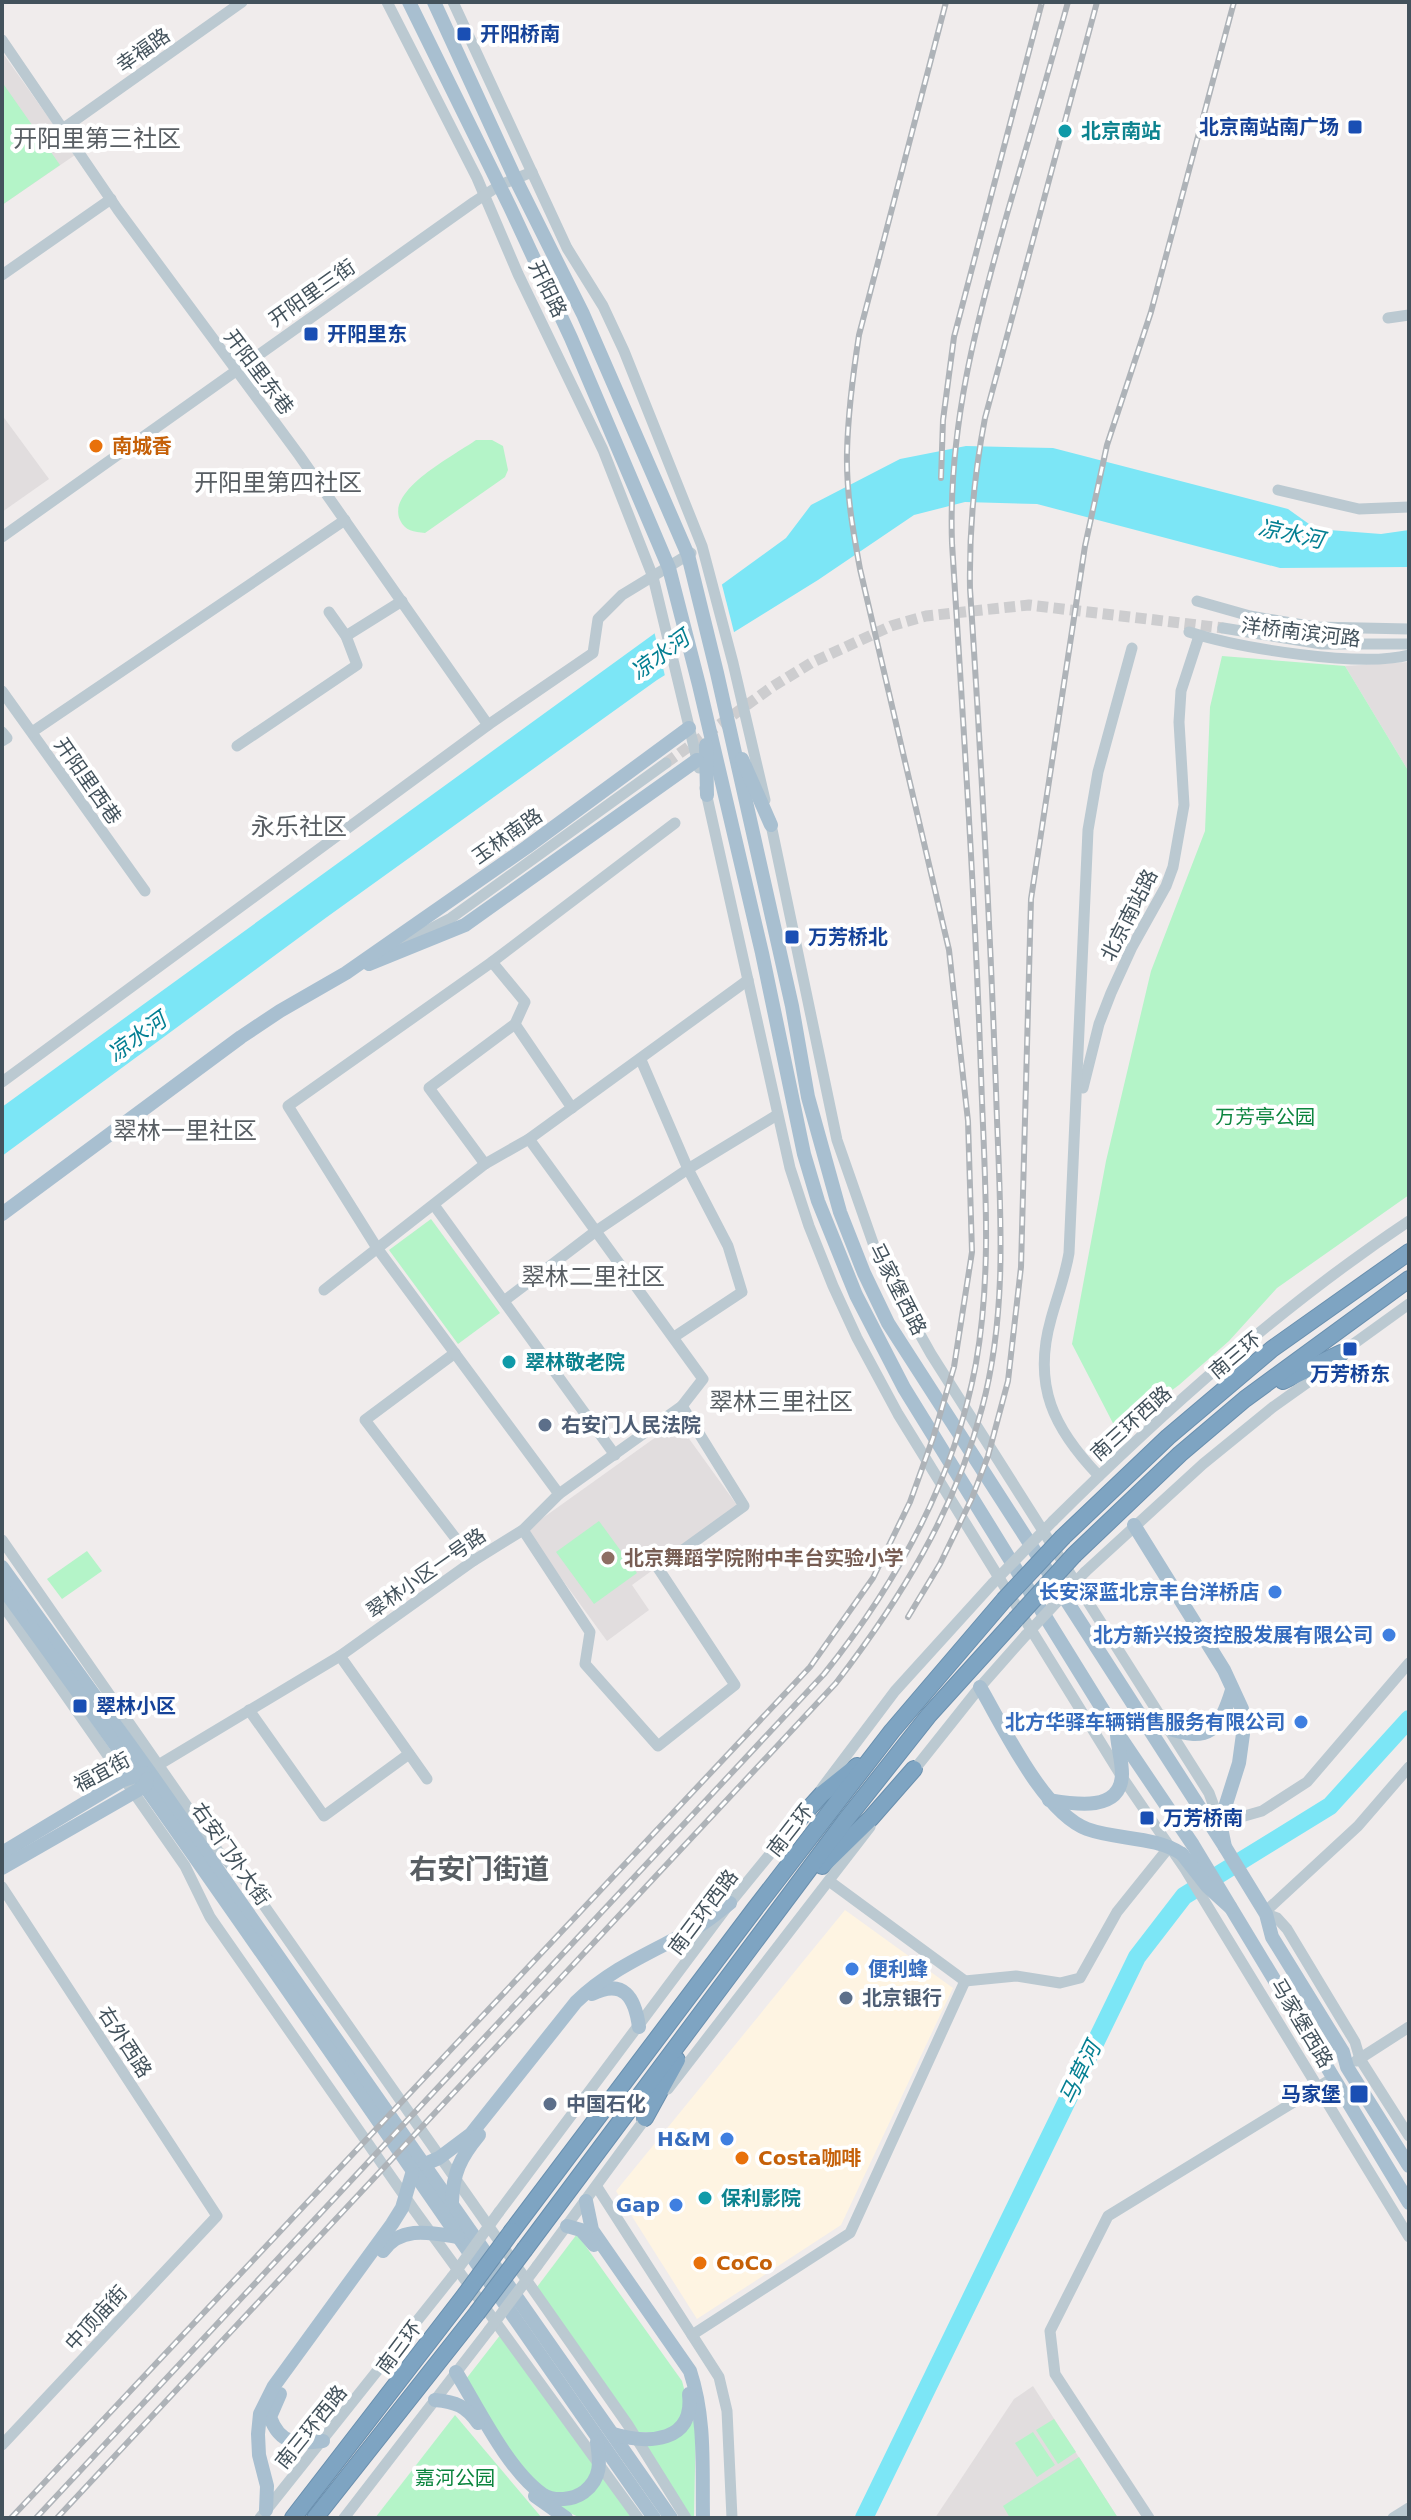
<svg xmlns="http://www.w3.org/2000/svg" width="1411" height="2520" font-family="'DejaVu Sans','Noto Sans SC',sans-serif">
  <rect width="100%" height="100%" fill="#f0ecec"/>
  <polygon fill="#fef4e2" points="845,1910 953,1988 841,2225 697,2319 616,2191"/>
  <g fill="#e1ddde">
    <polygon points="2,52 75,155 2,205"/>
    <polygon points="2,415 49,479 2,512"/>
    <polygon points="1409,662 1409,772 1345,666"/>
    <polygon points="677,1422 739,1508 632,1585 649,1610 607,1641 526,1530"/>
    <polygon points="1033,2386 1118,2518 935,2518 1014,2399"/>
  </g>
  <g fill="#b4f4c8">
    <polygon points="2,82 60,165 2,205"/>
    <path d="M476 440H492L503 446 508 470 505 477 425 533C414 532 405 531 400 520 386 490 455 455 476 440Z"/>
    <polygon points="1222,656 1345,666 1409,772 1409,1195 1277,1288 1229,1341 1179,1385 1117,1431 1072,1344 1106,1161 1151,971 1205,831 1210,707"/>
    <polygon points="431,1219 500,1313 458,1344 389,1250"/>
    <polygon points="599,1521 637,1573 594,1604 556,1552"/>
    <polygon points="87,1551 102,1571 62,1599 47,1579"/>
    <polygon points="577,2234 682,2381 689,2407 668,2433 636,2432 537,2287"/>
    <path d="M501 2334 594 2465C591 2479 585 2487 572 2492 565 2495 556 2496 548 2493 525 2486 480 2402 466 2379Z"/>
    <polygon points="455,2415 542,2518 375,2518"/>
    <polygon points="696,2418 694,2518 692,2518 642,2446 680,2434"/>
    <polygon points="1054,2419 1076,2452 1058,2464 1036,2430"/>
    <polygon points="1033,2432 1055,2465 1037,2477 1015,2443"/>
    <polygon points="1079,2457 1118,2518 1010,2518 1003,2506"/>
    <polygon points="603,2473 633,2518 581,2518 554,2506"/>
  </g>
  <polygon fill="#7ce6f6" points="966,446 1053,448 1288,509 1316,529 1381,534 1409,530 1409,567 1280,568 1037,504 965,502 914,515 818,580 657,680 327,917 2,1156 2,1107 786,538 811,505 900,459"/>
  <polygon fill="#f0ecec" points="721,581 735,636 666,680 654,631"/>
  <g fill="none" stroke-linecap="round" stroke-linejoin="round">
    <polyline stroke="#7ce6f6" stroke-width="18" points="864,2518 1137,1957 1184,1896 1330,1806 1409,1719"/>
    <polyline stroke="#cdcdcf" stroke-width="11" stroke-dasharray="11 5.5" stroke-linecap="butt" points="666,763 772,687 811,663 891,626 926,616 1029,605 1223,628"/>
    <defs>
      <g id="highway">
        <polyline points="1283,1381 1341,1353"/>
        <polyline points="1063,1537 1168,1437 1272,1349 1409,1252"/>
        <polyline points="1074,1555 1180,1454 1245,1399 1409,1279"/>
        <polyline points="794,1825 822,1794 857,1766"/>
        <polyline points="822,1866 871,1818 914,1769"/>
        <polyline points="645,2118 677,2060"/>
        <polyline points="512,2231 754,1910 892,1731 1004,1600"/>
        <polyline points="525,2249 845,1821 929,1715 1016,1619"/>
        <polyline points="293,2518 465,2295"/>
        <polyline points="315,2518 477,2313"/>
      </g>
    </defs>
    <use href="#highway" stroke="#698fae" stroke-width="18"/>
    <g stroke="#bbc9d1" stroke-width="11">
      <polyline points="387,2 477,178 518,274 603,450 653,577 699,768"/>
      <polyline points="453,2 567,248 603,306 624,351 702,546 733,663 765,800"/>
      <polyline points="2,40 118,210 299,455 488,725"/>
      <polyline points="64,128 242,2"/>
      <polyline points="2,275 111,199"/>
      <polyline points="1388,318 1409,315"/>
      <polyline points="1278,490 1359,509 1409,507"/>
      <polyline points="2,537 474,202 500,185 532,172"/>
      <polyline points="1197,601 1250,616 1315,627 1409,629"/>
      <polyline points="1223,628 1322,644 1409,644"/>
      <path d="M1189 632C1239 648 1360 668 1409 655"/>
      <polyline points="346,636 402,601"/>
      <polyline points="2,691 145,891"/>
      <polyline points="2,732 7,738 2,741"/>
      <polyline points="32,732 345,520"/>
      <polyline points="237,746 357,665 346,636 329,612"/>
      <polyline points="705,788 790,1168 809,1226 833,1286 857,1338 898,1414 1122,1777 1185,1869 1409,2237"/>
      <polyline points="770,820 837,1140 880,1263 931,1354 1209,1793 1220,1823 1262,1811 1307,1782 1409,1663"/>
      <polyline points="396,947 451,918 666,763"/>
      <polyline points="515,1024 572,1108"/>
      <polyline points="641,1060 688,1169 777,1115"/>
      <polyline points="2,1082 488,725 593,653 598,619 622,595 691,553"/>
      <polyline points="1083,1088 1099,1024 1111,993 1132,947 1166,886 1173,867 1184,805 1179,722 1181,691 1199,636"/>
      <polyline points="485,1164 429,1088 515,1024 525,1002 492,962"/>
      <polyline points="434,1205 615,1455"/>
      <polyline points="324,1290 485,1164 529,1139 748,980"/>
      <polyline points="504,1301 596,1231 688,1169 728,1246 742,1292 674,1337"/>
      <polyline points="455,1353 365,1420 473,1561"/>
      <path d="M1099 1476C1054 1429 1032 1386 1051 1319 1057 1297 1065 1277 1069 1253L1088 830 1098 772 1132 648"/>
      <polyline points="559,1494 377,1248 288,1106 492,962 675,823"/>
      <path d="M1053 1521C1163 1412 1280 1307 1409 1221"/>
      <polyline points="523,1530 590,1632 585,1664 658,1746 735,1685 658,1568 744,1506 682,1406"/>
      <polyline points="2,1540 218,1851 251,1887 628,2425 686,2518"/>
      <polyline points="1085,1572 1203,1464 1273,1407 1318,1375 1341,1353 1409,1304"/>
      <polyline points="2,1604 185,1866 210,1917 415,2211 638,2518"/>
      <polyline points="340,1656 427,1779"/>
      <polyline points="249,1710 324,1816 409,1754"/>
      <polyline points="155,1767 340,1656 473,1561 523,1530 559,1494 682,1406 703,1379 529,1139"/>
      <polyline points="910,1775 980,1687 1026,1635"/>
      <polyline points="822,1788 895,1691 993,1583"/>
      <polyline points="2,1887 217,2216 2,2445"/>
      <polyline points="1265,1912 1358,1826 1409,1767"/>
      <polyline points="1266,1914 1277,1918 1287,1929 1355,2042 1360,2059 1409,2136"/>
      <polyline points="965,1981 1016,1976 1060,1983 1080,1978 1117,1912 1170,1846"/>
      <polyline points="1356,2061 1409,2027"/>
      <polyline points="668,2089 870,1827"/>
      <polyline points="597,2187 719,2377 727,2411 732,2518"/>
      <polyline points="499,2212 730,1903 797,1821"/>
      <polyline points="537,2266 648,2115"/>
      <polyline points="692,2335 850,2233 965,1981 829,1881"/>
      <polyline points="260,2518 452,2277"/>
      <polyline points="344,2518 489,2330"/>
      <polyline points="1149,2518 1055,2374 1050,2331 1108,2216 1333,2078"/>
      <polyline points="1393,2518 1409,2508"/>
    </g>
    <g stroke="#a8bfd0" stroke-width="14">
      <polyline points="409,2 510,207 571,338 669,568 699,685 762,953 804,1154 818,1201 856,1295 904,1388 1116,1731 1193,1845 1409,2203"/>
      <polyline points="434,2 515,178 583,314 688,555 717,673 792,1006 808,1097 840,1212 864,1273 888,1323 1225,1847"/>
      <polyline points="706,745 707,795"/>
      <polyline points="742,759 771,825"/>
      <polyline points="369,964 465,925 697,760"/>
      <polyline points="2,1214 241,1037 280,1011 346,973 527,847 689,728"/>
      <polyline points="1134,1525 1224,1670 1242,1709 1243,1734 1239,1763 1220,1823 1225,1847 1266,1914 1272,1937 1343,2052 1347,2067 1409,2166"/>
      <polyline points="2,1567 148,1770 671,2518"/>
      <path d="M2 1587C225 1893 436 2208 654 2518"/>
      <path d="M980 1687C1004 1728 1043 1812 1087 1829 1117 1840 1155 1836 1182 1854"/>
      <path d="M1167 1728C1209 1743 1220 1730 1232 1690"/>
      <path d="M1049 1800C1073 1804 1121 1813 1122 1774 1122 1761 1118 1748 1117 1735"/>
      <polyline points="2,1853 123,1780 145,1773"/>
      <polyline points="2,1868 145,1786 147,1779"/>
      <path d="M592 1994C624 1978 635 1998 639 2027"/>
      <path d="M425 2164 439 2158 471 2134 576 2002C611 1968 652 1952 694 1929 707 1922 718 1912 730 1903"/>
      <path d="M586 2201 592 2230 690 2371C706 2419 702 2469 703 2518"/>
      <path d="M452 2202C453 2173 460 2158 479 2135"/>
      <polyline points="567,2226 581,2230 594,2245"/>
      <path d="M383 2251C401 2225 432 2233 458 2237"/>
      <path d="M456 2372C478 2408 508 2470 542 2494 554 2502 573 2500 584 2492 602 2478 600 2462 597 2442"/>
      <path d="M280 2394 270 2417C280 2445 297 2444 323 2441"/>
      <path d="M435 2400C456 2402 466 2406 478 2423"/>
      <path d="M613 2434C648 2444 695 2443 689 2394"/>
      <polyline points="535,2496 566,2518"/>
      <polyline points="266,2510 267,2486 259,2455 258,2434 260,2414 274,2386 392,2224 402,2208 412,2174"/>
    </g>
    <use href="#highway" stroke="#7ea4c2" stroke-width="16"/>
    <defs>
      <g id="rail">
        <polyline points="941,478 943,420 954,337 1042,2"/>
        <polyline points="908,1617 940,1564 972,1498 988,1456 1008,1381 1021,1267 1031,899 1085,546 1107,445 1151,312 1234,2"/>
        <path d="M11 2518 810 1667 873 1578 910 1502 933 1438 954 1367 972 1252 968 1121 949 950 860 569C853 531 846 492 847 452 848 413 853 374 859 335L946 2"/>
        <path d="M36 2518 824 1674C897 1583 955 1478 976 1363 993 1267 984 1170 981 1074 975 897 963 720 952 543 948 428 976 323 1007 214 1028 143 1048 73 1068 2"/>
        <path d="M57 2518 836 1683C900 1600 955 1511 982 1408 1010 1304 999 1196 996 1090 990 923 981 756 970 589 969 531 974 475 985 418L1097 2"/>
      </g>
    </defs>
    <use href="#rail" stroke="#aeb3b8" stroke-width="6"/>
    <use href="#rail" stroke="#fff" stroke-width="3" stroke-dasharray="9" stroke-linecap="butt"/>
    <defs>
      <g id="highway-bridge">
        <polyline points="1004,1600 1063,1537"/>
        <polyline points="1016,1619 1074,1555"/>
        <polyline points="465,2295 512,2231"/>
        <polyline points="477,2313 525,2249"/>
      </g>
    </defs>
    <use href="#highway-bridge" stroke="#698fae" stroke-width="18" stroke-linecap="butt"/>
    <g stroke="#bbc9d1" stroke-width="11">
      <polyline points="993,1583 1053,1521"/>
      <polyline points="1026,1635 1085,1572"/>
      <polyline points="452,2277 499,2212"/>
      <polyline points="489,2330 537,2266"/>
    </g>
    <polyline stroke="#a8bfd0" stroke-width="14" points="1182,1854 1207,1886 1230,1907"/>
    <use href="#highway-bridge" stroke="#7ea4c2" stroke-width="16"/>
  </g>
  <g fill="#1a4fb4" stroke="#fff" stroke-width="3">
    <rect x="456" y="26" width="16" height="16" rx="4"/>
    <rect x="1347" y="119" width="16" height="16" rx="4"/>
    <rect x="303" y="326" width="16" height="16" rx="4"/>
    <rect x="784" y="929" width="16" height="16" rx="4"/>
    <rect x="1342" y="1341" width="16" height="16" rx="4"/>
    <rect x="72" y="1698" width="16" height="16" rx="4"/>
    <rect x="1139" y="1810" width="16" height="16" rx="4"/>
    <rect x="1349" y="2084" width="20" height="20" rx="4"/>
  </g>
  <g fill="#0f9aa8" stroke="#fff" stroke-width="3">
    <circle cx="1065" cy="131" r="8"/>
    <circle cx="509" cy="1362" r="8"/>
    <circle cx="705" cy="2198" r="8"/>
  </g>
  <g fill="#e8710a" stroke="#fff" stroke-width="3">
    <circle cx="96" cy="446" r="8"/>
    <circle cx="742" cy="2158" r="8"/>
    <circle cx="700" cy="2263" r="8"/>
  </g>
  <g fill="#5c6f8a" stroke="#fff" stroke-width="3">
    <circle cx="545" cy="1425" r="8"/>
    <circle cx="846" cy="1998" r="8"/>
    <circle cx="550" cy="2104" r="8"/>
  </g>
  <circle fill="#8d6e63" stroke="#fff" stroke-width="3" cx="608" cy="1558" r="8"/>
  <g fill="#3f7fe0" stroke="#fff" stroke-width="3">
    <circle cx="1275" cy="1592" r="8"/>
    <circle cx="1389" cy="1635" r="8"/>
    <circle cx="1301" cy="1722" r="8"/>
    <circle cx="852" cy="1969" r="8"/>
    <circle cx="727" cy="2139" r="8"/>
    <circle cx="676" cy="2205" r="8"/>
  </g>
  <g text-anchor="middle" dominant-baseline="central" stroke-width="8" stroke-linejoin="round" paint-order="stroke">
    <g font-size="20" font-weight="bold" fill="#164399" stroke="#fff" text-anchor="start">
      <text x="480" y="34">开阳桥南</text>
      <text x="1339" y="127" text-anchor="end">北京南站南广场</text>
      <text x="327" y="334">开阳里东</text>
      <text x="808" y="937">万芳桥北</text>
      <text x="1350" y="1374" text-anchor="middle">万芳桥东</text>
      <text x="96" y="1706">翠林小区</text>
      <text x="1163" y="1818">万芳桥南</text>
      <text x="1341" y="2094" text-anchor="end">马家堡</text>
    </g>
    <g font-size="20" fill="#43525c" stroke="#fff">
      <text transform="translate(143 50) rotate(-35)">幸福路</text>
      <text transform="translate(548 289) rotate(64)">开阳路</text>
      <text transform="translate(312 293) rotate(-35)">开阳里三街</text>
      <text transform="translate(259 372) rotate(53)">开阳里东巷</text>
      <text transform="translate(1301 632) rotate(7)">洋桥南滨河路</text>
      <text transform="translate(88 781) rotate(55)">开阳里西巷</text>
      <text transform="translate(507 836) rotate(-35)">玉林南路</text>
      <text transform="translate(1129 915) rotate(-63)">北京南站路</text>
      <text transform="translate(898 1289) rotate(63)">马家堡西路</text>
      <text transform="translate(1235 1355) rotate(-40)">南三环</text>
      <text transform="translate(1131 1423) rotate(-42)">南三环西路</text>
      <text transform="translate(426 1573) rotate(-35)">翠林小区一号路</text>
      <text transform="translate(102 1772) rotate(-28)">福宜街</text>
      <text transform="translate(790 1830) rotate(-52)">南三环</text>
      <text transform="translate(231 1854) rotate(55)">右安门外大街</text>
      <text transform="translate(703 1912) rotate(-53)">南三环西路</text>
      <text transform="translate(1302 2023) rotate(59)">马家堡西路</text>
      <text transform="translate(125 2042) rotate(57)">右外西路</text>
      <text transform="translate(96 2318) rotate(-47)">中顶庙街</text>
      <text transform="translate(399 2347) rotate(-53)">南三环</text>
      <text transform="translate(311 2427) rotate(-51)">南三环西路</text>
    </g>
    <g font-size="20" font-weight="bold" fill="#0d838f" stroke="#fff" text-anchor="start">
      <text x="1081" y="131">北京南站</text>
      <text x="525" y="1362">翠林敬老院</text>
      <text x="721" y="2198">保利影院</text>
    </g>
    <g font-size="20" font-weight="bold" fill="#c56008" stroke="#fff" text-anchor="start">
      <text x="112" y="446">南城香</text>
      <text x="758" y="2158">Costa咖啡</text>
      <text x="716" y="2263">CoCo</text>
    </g>
    <g font-size="20" fill="#0c853f" stroke="#fff">
      <text x="1265" y="1117">万芳亭公园</text>
      <text x="455" y="2478">嘉河公园</text>
    </g>
    <g font-size="20" font-weight="bold" fill="#4e5e75" stroke="#fff" text-anchor="start">
      <text x="561" y="1425">右安门人民法院</text>
      <text x="862" y="1998">北京银行</text>
      <text x="566" y="2104">中国石化</text>
    </g>
    <g font-size="20" font-weight="bold" fill="#785e54" stroke="#fff" text-anchor="start">
      <text x="624" y="1558">北京舞蹈学院附中丰台实验小学</text>
    </g>
    <g font-size="20" font-weight="bold" fill="#366cbe" stroke="#fff" text-anchor="end">
      <text x="1259" y="1592">长安深蓝北京丰台洋桥店</text>
      <text x="1373" y="1635">北方新兴投资控股发展有限公司</text>
      <text x="1285" y="1722">北方华驿车辆销售服务有限公司</text>
      <text x="868" y="1969" text-anchor="start">便利蜂</text>
      <text x="711" y="2139">H&amp;M</text>
      <text x="660" y="2205">Gap</text>
    </g>
    <g font-size="22" font-style="italic" fill="#037f92" stroke="#fff">
      <text transform="translate(1291 534) rotate(12)">凉水河</text>
      <text transform="translate(660 655) rotate(-36)">凉水河</text>
      <text transform="translate(137 1037) rotate(-36)">凉水河</text>
      <text transform="translate(1080 2073) rotate(-64)">马草河</text>
    </g>
    <g font-size="24" fill="#585e63" stroke="#fff">
      <text x="97" y="139">开阳里第三社区</text>
      <text x="278" y="483">开阳里第四社区</text>
      <text x="299" y="827">永乐社区</text>
      <text x="185" y="1131">翠林一里社区</text>
      <text x="593" y="1277">翠林二里社区</text>
      <text x="781" y="1402">翠林三里社区</text>
    </g>
    <g font-size="28" font-weight="bold" fill="#585e63" stroke="#fff">
      <text x="479" y="1869">右安门街道</text>
    </g>
  </g>
  <rect width="1411" height="2520" fill="none" stroke="#43525c" stroke-width="8"/>
</svg>
